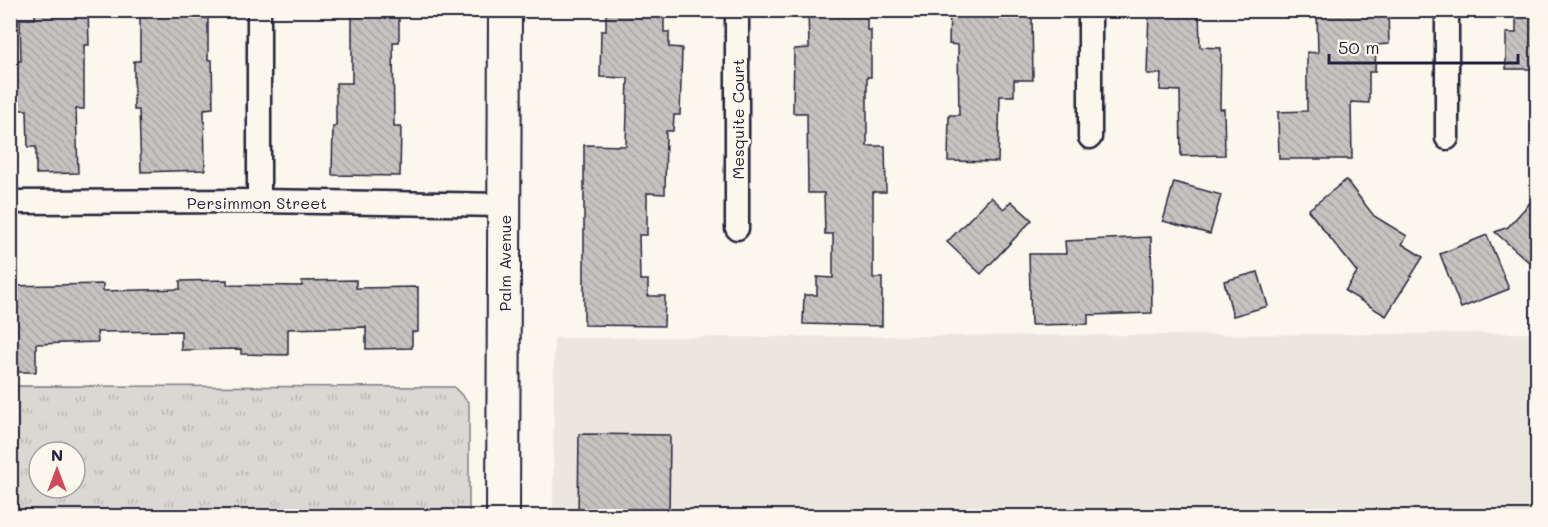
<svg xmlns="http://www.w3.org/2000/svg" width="1548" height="527" font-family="Mali,sans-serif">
  <defs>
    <pattern id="grass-tufts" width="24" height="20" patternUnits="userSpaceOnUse" patternTransform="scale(1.5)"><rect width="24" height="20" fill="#dbd8d3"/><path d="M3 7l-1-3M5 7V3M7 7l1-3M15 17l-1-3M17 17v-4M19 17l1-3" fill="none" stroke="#bcb9b6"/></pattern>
    <pattern id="building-back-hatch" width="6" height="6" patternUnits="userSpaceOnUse" patternTransform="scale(1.5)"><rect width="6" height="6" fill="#c6c2c0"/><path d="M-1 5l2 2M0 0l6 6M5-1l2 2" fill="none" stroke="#aaa6a6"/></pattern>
  </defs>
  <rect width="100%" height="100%" fill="#fbf7ec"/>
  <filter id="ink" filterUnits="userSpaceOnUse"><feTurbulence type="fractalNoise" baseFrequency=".0167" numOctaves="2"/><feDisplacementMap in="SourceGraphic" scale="12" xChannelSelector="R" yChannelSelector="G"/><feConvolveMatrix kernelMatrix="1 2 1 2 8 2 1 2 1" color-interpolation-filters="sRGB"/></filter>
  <g filter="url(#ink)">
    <polygon fill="#ebe7df" points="1537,333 1537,516 553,516 554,338"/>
    <path fill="url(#grass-tufts)" stroke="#7e7d87" stroke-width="1.5" fill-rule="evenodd" d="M11 386 454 387 469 403V516H11ZM39 452H75V488H39Z"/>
    <g fill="url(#building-back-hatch)" stroke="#22223b" stroke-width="1.5">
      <polygon points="35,10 88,10 89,45 84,45 84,109 76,109 78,173 36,174 36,147 28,147 27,110 17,110 16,61 21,61 20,19 35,19"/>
      <polygon points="140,10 196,10 195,18 208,18 208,60 212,60 213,108 204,109 205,170 141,172 139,110 134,110 134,61 140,61"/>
      <polygon points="352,10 399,10 399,42 393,42 394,127 401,127 400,176 332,175 333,126 336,126 336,83 352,83"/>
      <polygon points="606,10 664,10 664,32 669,32 669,47 682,48 680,115 674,115 673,131 666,131 665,194 647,193 647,235 639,235 640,280 648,280 648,296 665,296 664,326 584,325 584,145 626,146 628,78 600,77 601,31 606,31"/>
      <polygon points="808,10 867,10 867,30 871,30 871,77 867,77 867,146 885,146 886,192 873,192 873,278 882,278 882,326 803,324 804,295 817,295 817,277 833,278 833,234 825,234 824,193 808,193 807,113 793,113 794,49 809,48"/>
      <polygon points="950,10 1018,10 1018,16 1032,16 1033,80 1014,80 1014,96 1000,96 998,162 948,161 949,115 959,115 958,45 949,44"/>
      <polygon points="1149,10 1199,10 1200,47 1221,48 1220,109 1224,109 1225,155 1181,156 1180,91 1160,90 1161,74 1147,74"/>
      <polygon points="1317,10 1388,11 1389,44 1376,45 1375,72 1369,72 1369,103 1351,102 1352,159 1279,159 1278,112 1307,111 1307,52 1318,53"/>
      <polygon points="1516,10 1538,10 1538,69 1506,69 1506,33 1516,33"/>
      <polygon points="1346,180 1374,216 1407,236 1402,244 1423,257 1386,316 1345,291 1357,272 1308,210"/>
      <polygon points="1174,182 1221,195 1210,234 1163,221"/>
      <polygon points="1538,194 1538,270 1495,232 1508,227"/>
      <polygon points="991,197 1004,209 1011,201 1032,220 981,274 947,242"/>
      <polygon points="1487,235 1509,289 1461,308 1440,254"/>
      <polygon points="1151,237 1152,313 1088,315 1088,324 1031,325 1029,254 1066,254 1065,241"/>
      <polygon points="1258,272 1268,306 1233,316 1224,281"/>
      <polygon points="227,280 227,285 302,286 302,281 356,280 356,288 418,287 418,332 412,332 412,348 366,349 366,327 288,329 288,355 241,354 241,349 181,350 181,331 97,332 98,342 36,344 36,372 10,372 10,286 103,284 103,291 180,289 180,281"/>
      <polygon points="579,434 670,435 669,516 578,516"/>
    </g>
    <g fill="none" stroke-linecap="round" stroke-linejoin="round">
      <defs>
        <g id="minor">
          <polyline points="737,10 737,228"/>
          <polyline points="1090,137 1090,10"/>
          <polyline points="1447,138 1447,10"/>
          <polyline points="259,201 259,10"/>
          <polyline points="10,202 259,201 504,205"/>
        </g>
        <polyline id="secondary" points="503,516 505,10"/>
      </defs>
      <use href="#minor" stroke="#22223b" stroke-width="27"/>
      <use href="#secondary" stroke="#22223b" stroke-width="36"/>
      <use href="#minor" stroke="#fbf7ec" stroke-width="22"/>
      <use href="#secondary" stroke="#fbf7ec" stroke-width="32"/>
    </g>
  </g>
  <g text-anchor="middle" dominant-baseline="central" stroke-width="6" stroke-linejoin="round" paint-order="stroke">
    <g font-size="16" fill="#22223b" stroke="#fbf7ec">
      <text transform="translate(737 119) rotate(-90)">Mesquite Court</text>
      <text x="257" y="202">Persimmon Street</text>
      <text transform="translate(504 263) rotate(-90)">Palm Avenue</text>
    </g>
  </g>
  <rect width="1548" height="527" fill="none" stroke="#fbf7ec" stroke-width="36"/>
  <rect x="18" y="18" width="1512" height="491" fill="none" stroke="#22223b" stroke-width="2" filter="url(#ink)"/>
  <g transform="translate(57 470)"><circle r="28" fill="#fbf7ec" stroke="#a4a2a5" stroke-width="1.5"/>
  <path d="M0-4.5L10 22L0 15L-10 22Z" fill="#d1495b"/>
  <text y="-9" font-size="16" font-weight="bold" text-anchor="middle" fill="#22223b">N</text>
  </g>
  <path d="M1329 54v9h189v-9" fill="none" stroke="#22223b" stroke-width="3"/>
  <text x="1338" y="54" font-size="18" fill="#22223b" stroke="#fbf7ec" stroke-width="4.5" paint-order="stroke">50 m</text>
</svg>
